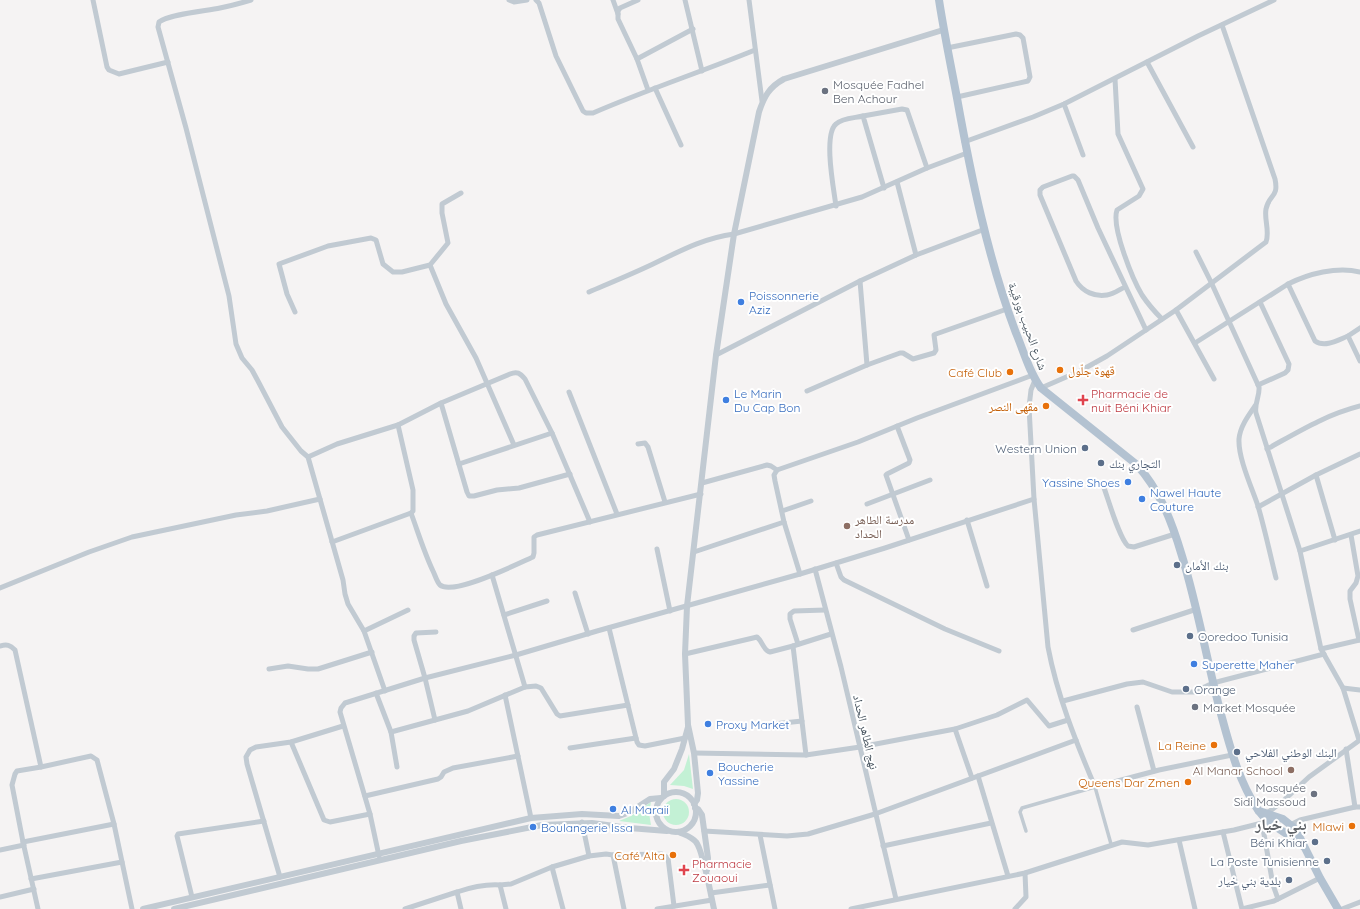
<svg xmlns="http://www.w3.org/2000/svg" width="1360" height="909" font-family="Quicksand,'Noto Naskh Arabic',sans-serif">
  <rect width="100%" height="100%" fill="#f5f3f3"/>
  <g fill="#c3f1d5">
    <polygon points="689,754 693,789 684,786 670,785 684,770"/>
    <circle cx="676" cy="812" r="13"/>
    <polygon points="651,802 649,813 651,825 619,821 631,816"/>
  </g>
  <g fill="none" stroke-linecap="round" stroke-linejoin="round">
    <polyline stroke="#c1cad2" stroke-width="3.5" points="1026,831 1020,812 1022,808 1095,787 1111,844"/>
    <g stroke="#c1cad2" stroke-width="5">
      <polyline points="93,0 107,67 109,70 119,74 168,62"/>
      <path d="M251 0C241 3 230 6 220 8 205 11 169 14 159 22L158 27 186 128 229 296 236 344 242 358 252 370 259 383 282 427 301 451 308 457 343 580 345 594 348 604 364 631 385 691"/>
      <polyline points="509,0 514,2 527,0"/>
      <path d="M536 0 539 3 556 56 583 111 586 113H593C646 90 701 72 755 50"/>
      <polyline points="613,0 618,14"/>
      <polyline points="638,0 620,8 618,11 618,19 637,59 648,90"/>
      <polyline points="685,0 702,71"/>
      <polyline points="749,0 762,101"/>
      <polyline points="947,48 1016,34 1020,35 1023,38 1030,77 1028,81 957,97"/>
      <polyline points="637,59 693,29"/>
      <polyline points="1147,62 1193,147"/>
      <path d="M1115 79 1118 134 1143 189 1139 196 1117 210C1111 227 1133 280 1142 295 1148 304 1155 312 1162 319"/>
      <polyline points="655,88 681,145"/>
      <polyline points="1064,104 1083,155"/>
      <polyline points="964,142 1033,117 1064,104 1198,36 1274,0"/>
      <polyline points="897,182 916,255"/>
      <polyline points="884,188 863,116 902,109 907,110 927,168"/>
      <path d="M836 206C834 190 823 135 836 124 842 118 855 118 863 116"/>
      <path d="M1196 252 1211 282 1259 387C1260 396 1254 404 1256 413L1300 551 1321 649 1343 688 1359 740"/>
      <polyline points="430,265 446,304 476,358 514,445"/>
      <polyline points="860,281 867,365"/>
      <path d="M1288 284 1315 341C1325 348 1338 340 1348 336"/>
      <path d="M1125 287C1120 289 1114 294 1107 295 1095 297 1083 292 1076 281L1040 195V190L1043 187 1072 176H1074L1078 180 1098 228 1146 330"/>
      <path d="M589 292C610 283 632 274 653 264 680 251 704 238 734 234L862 197 927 168 967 153"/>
      <polyline points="1176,310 1214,379"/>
      <polyline points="295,312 287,294 279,264 328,246 371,238 376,240 383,264 393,272 402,272 430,265 448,243 442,213 442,204 461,193"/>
      <polyline points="1360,328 1348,336 1360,361"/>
      <path d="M1195 343 1288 284C1308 274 1337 266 1360 272"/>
      <polyline points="716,355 860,281 916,255 985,229"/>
      <path d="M1035 380 1031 390 1029 407 1034 499 1048 647C1057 695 1076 742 1095 787L1159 770 1232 755"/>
      <polyline points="1258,385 1285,373 1288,370 1289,364 1260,302"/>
      <path d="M1041 388 1080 371 1107 356 1176 310 1266 242C1270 231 1264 220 1266 209 1269 194 1279 198 1275 179L1222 25"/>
      <polyline points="807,391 867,365 900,353 903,353 913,359 934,353 936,350 934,335 936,334 1007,309"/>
      <polyline points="569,392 617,514"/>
      <path d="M441 403 510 374C517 371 520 373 525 379L552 433 590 522"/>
      <path d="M1255 406C1248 416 1240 427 1239 439 1238 458 1252 488 1258 506 1265 530 1270 554 1276 578"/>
      <polyline points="897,426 910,460 909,463 887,474 886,475 909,540"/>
      <polyline points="638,444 645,443 648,447 665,502"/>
      <path d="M1267 449C1298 432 1325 415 1360 406"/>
      <polyline points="308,457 337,444 398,425 441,403 467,492 469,496 474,496 497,490 519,488 570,474"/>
      <polyline points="459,464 552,433"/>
      <polyline points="1316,475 1335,540"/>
      <polyline points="702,483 767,465 771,466 777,470"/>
      <path d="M1103 485C1108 498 1119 538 1128 546L1134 547 1175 534"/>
      <polyline points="867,504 930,480"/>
      <polyline points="1258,507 1316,475 1360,454"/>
      <polyline points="782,511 811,501"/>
      <path d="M411 513C418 532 424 552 433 571 435 575 437 582 440 585 453 596 517 564 533 557L534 553V537L537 535 701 494"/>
      <polyline points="967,520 987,586"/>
      <polyline points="1351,535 1358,576 1356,583 1350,591 1350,599 1359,640"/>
      <polyline points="332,542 411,513 413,511 413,490 398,425"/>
      <polyline points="657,549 670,611"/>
      <polyline points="1300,551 1360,531"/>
      <polyline points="694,552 784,522"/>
      <polyline points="836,563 841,577 844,580 945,629 999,651"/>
      <polyline points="815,569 841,667 896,899"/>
      <polyline points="800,574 784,522 775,481 774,475 777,470 858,442 917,418 1033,375"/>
      <polyline points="492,575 525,687"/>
      <polyline points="0,588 89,552 132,537 236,515 267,511 320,499"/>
      <polyline points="575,593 588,634"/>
      <polyline points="504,615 547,601"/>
      <polyline points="609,628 637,742 639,745 645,746 685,738"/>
      <polyline points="1133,630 1197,609"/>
      <polyline points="364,631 408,610"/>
      <polyline points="436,632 416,633 414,636 414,640 425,678 435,720 468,711 525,687 536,686 541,688 557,714 560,716 628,705"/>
      <polyline points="798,644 790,619 790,614 794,611 825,610"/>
      <path d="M0 646C7 644 10 645 15 650L41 767 91 756 97 760 114 824 132 909"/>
      <polyline points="1321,649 1360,640"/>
      <path d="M685 654 753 638 757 637C763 642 763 650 770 652L793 646"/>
      <polyline points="269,669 288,666 308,669 318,669 372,652"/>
      <polyline points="1343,688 1360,690"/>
      <polyline points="376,693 391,732"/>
      <polyline points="505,695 531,818"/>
      <polyline points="1063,701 1127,684 1143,682 1172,692 1194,692 1213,683 1324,654"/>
      <polyline points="1137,707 1154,771"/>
      <polyline points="754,726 802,721"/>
      <polyline points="955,729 972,778"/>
      <polyline points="291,742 324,820 330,822 370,814"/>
      <polyline points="570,748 636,738"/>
      <polyline points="1346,749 1355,807"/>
      <polyline points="694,753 806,755 860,747 955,729 997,715 1027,700 1049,726 1068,720"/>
      <polyline points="806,755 793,646 831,634"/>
      <polyline points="397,767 391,732 435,720"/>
      <polyline points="978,776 1008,876"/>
      <polyline points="365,796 438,779 441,777 444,772 453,768 518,756"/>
      <polyline points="1267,813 1282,802 1309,777 1360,740"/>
      <polyline points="1262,823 1273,885 1278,899"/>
      <polyline points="1290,825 1300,820 1355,807 1360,807"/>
      <polyline points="704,831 787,836 808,834 875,814 1076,740"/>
      <polyline points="1223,832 1242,909 1274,901 1320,878"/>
      <polyline points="760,835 775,909"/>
      <polyline points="1179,840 1195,909"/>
      <polyline points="23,842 114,824"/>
      <polyline points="883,846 991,823"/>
      <polyline points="0,850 24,845"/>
      <polyline points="613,855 624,909"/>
      <polyline points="379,856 370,814 340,712 341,708 345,703 425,678 516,655 597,631 800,574 885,548 1034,499"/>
      <polyline points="589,856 606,854 613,855 662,854 668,858 674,906"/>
      <polyline points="552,867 563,909"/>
      <polyline points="280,877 247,764 246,757 250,750 256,747 291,742 343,726"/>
      <polyline points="31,879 122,862"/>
      <path d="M457 892C472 887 485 884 500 885"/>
      <polyline points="711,893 770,885"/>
      <polyline points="0,897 34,889"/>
      <polyline points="192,897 177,836 178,834 264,821"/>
      <polyline points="38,909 23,842 12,785 15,774 17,771 41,767"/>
      <polyline points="405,909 457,892 461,909"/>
      <polyline points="506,909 500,885 511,884 552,867 589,856 582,822"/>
      <polyline points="657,909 712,900"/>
      <polyline points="851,909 1025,873 1122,842 1148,845 1234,830 1262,823 1270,819"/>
      <polyline points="1015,909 1026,897 1025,873"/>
      <polyline points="1342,909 1360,902"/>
    </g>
    <g stroke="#c1cad2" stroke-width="6">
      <circle cx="676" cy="812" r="20"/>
      <polyline points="664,796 664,782 674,769 682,749 688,727"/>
      <path d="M694 804 697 800 698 793 694 753 688 725 685 654 687 606 716 355 734 234 759 112C764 97 769 87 784 79L943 30"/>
      <polyline points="695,808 698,809 702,815 708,858 707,870"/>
      <path d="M679 832C685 835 692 837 696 842 703 850 711 896 714 909"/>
      <polyline points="143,909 531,818 582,814 619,816 630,812 650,799 661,798"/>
      <polyline points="174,909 461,841 542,825 592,823 629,828 667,831"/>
    </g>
    <g stroke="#b3c2d1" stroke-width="8">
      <path d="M939 0C944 33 951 66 957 98 971 176 988 259 1016 333 1024 352 1029 372 1041 388L1136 464C1160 490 1172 522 1182 556 1198 608 1207 662 1221 714 1230 747 1239 782 1258 810 1269 826 1289 833 1303 846"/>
      <polyline points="1259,811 1283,819 1293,827 1300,838 1320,878 1338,909"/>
    </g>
  </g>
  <g fill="#6b7280" stroke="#fff" stroke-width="1.5">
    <circle cx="825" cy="91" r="4"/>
    <circle cx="1195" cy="707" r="4"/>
    <circle cx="1314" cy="794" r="4"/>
  </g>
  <g fill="#3f7fe0" stroke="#fff" stroke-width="1.5">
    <circle cx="741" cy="302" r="4"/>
    <circle cx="726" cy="400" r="4"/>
    <circle cx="1128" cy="482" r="4"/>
    <circle cx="1142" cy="499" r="4"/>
    <circle cx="1194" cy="664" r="4"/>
    <circle cx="708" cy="724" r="4"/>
    <circle cx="710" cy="773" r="4"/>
    <circle cx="613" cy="809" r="4"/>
    <circle cx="533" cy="827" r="4"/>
  </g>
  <g fill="#e8710a" stroke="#fff" stroke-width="1.5">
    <circle cx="1060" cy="370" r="4"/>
    <circle cx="1010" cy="372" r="4"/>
    <circle cx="1046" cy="406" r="4"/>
    <circle cx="1214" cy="745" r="4"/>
    <circle cx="1188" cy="782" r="4"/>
    <circle cx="1352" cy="826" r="4"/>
    <circle cx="673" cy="855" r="4"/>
  </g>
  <g fill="#e0444e" stroke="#fff" stroke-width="1.5">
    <path d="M1081 394h4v4h4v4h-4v4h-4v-4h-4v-4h4z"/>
    <path d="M682 864h4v4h4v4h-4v4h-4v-4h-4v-4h4z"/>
  </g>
  <g fill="#5c6f8a" stroke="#fff" stroke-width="1.5">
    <circle cx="1085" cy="448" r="4"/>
    <circle cx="1101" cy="463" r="4"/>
    <circle cx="1177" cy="565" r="4"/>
    <circle cx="1190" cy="636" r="4"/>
    <circle cx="1186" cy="689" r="4"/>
    <circle cx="1237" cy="752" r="4"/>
    <circle cx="1315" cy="842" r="4"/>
    <circle cx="1327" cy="861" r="4"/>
    <circle cx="1289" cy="880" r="4"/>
  </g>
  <g fill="#8d6e63" stroke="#fff" stroke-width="1.5">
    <circle cx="847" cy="526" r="4"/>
    <circle cx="1291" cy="770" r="4"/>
  </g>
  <g text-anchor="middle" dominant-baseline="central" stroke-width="4" stroke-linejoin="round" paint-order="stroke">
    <g font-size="12" fill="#5b616d" stroke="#fff" text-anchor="start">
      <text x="833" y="84">Mosquée Fadhel<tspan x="833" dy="14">Ben Achour</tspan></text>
      <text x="1203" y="707">Market Mosquée</text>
      <text x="1306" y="787" text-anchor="end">Mosquée<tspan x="1306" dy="14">Sidi Massoud</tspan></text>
    </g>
    <g font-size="12" fill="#366cbe" stroke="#fff" text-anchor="start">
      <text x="749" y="295">Poissonnerie<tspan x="749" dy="14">Aziz</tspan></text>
      <text x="734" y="393">Le Marin<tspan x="734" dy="14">Du Cap Bon</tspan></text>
      <text x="1120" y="482" text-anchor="end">Yassine Shoes</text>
      <text x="1150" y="492">Nawel Haute<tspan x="1150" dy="14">Couture</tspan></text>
      <text x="1202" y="664">Superette Maher</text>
      <text x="716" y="724">Proxy Market</text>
      <text x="718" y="766">Boucherie<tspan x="718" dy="14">Yassine</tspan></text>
      <text x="621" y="809">Al Maraii</text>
      <text x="541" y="827">Boulangerie Issa</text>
    </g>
    <g font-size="12" fill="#4a5661" stroke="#fff">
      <text transform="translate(1028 326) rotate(70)">شارع الحبيب بورقيبة</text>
      <text transform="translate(866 732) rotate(77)">نهج الطاهر الحداد</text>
    </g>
    <g font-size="12" fill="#c56008" stroke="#fff" text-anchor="end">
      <text x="1068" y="370" text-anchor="start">قهوة جلّول</text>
      <text x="1002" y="372">Café Club</text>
      <text x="1038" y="406">مقهى النصر</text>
      <text x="1206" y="745">La Reine</text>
      <text x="1180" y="782">Queens Dar Zmen</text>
      <text x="1344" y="826">Mlawi</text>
      <text x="665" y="855">Café Alta</text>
    </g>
    <g font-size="12" fill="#be3a42" stroke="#fff" text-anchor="start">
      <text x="1091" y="393">Pharmacie de<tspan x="1091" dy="14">nuit Béni Khiar</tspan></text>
      <text x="692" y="863">Pharmacie<tspan x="692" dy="14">Zouaoui</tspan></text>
    </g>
    <g font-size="12" fill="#4e5e75" stroke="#fff" text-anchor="start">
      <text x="1077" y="448" text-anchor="end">Western Union</text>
      <text x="1109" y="463">التجاري بنك</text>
      <text x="1185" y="565">بنك الأمان</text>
      <text x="1198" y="636">Ooredoo Tunisia</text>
      <text x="1194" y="689">Orange</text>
      <text x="1245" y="752">البنك الوطني الفلاحي</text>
      <text x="1307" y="842" text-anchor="end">Béni Khiar</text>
      <text x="1319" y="861" text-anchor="end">La Poste Tunisienne</text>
      <text x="1281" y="880" text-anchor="end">بلدية بني خيار</text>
    </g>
    <g font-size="12" fill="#785e54" stroke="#fff" text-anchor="start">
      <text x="855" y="519">مدرسة الطاهر<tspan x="855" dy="14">الحداد</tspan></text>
      <text x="1283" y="770" text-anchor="end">Al Manar School</text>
    </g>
    <g font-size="16" font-weight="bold" fill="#5f6368" stroke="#fff">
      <text x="1281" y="824">بني خيار</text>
    </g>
  </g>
</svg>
